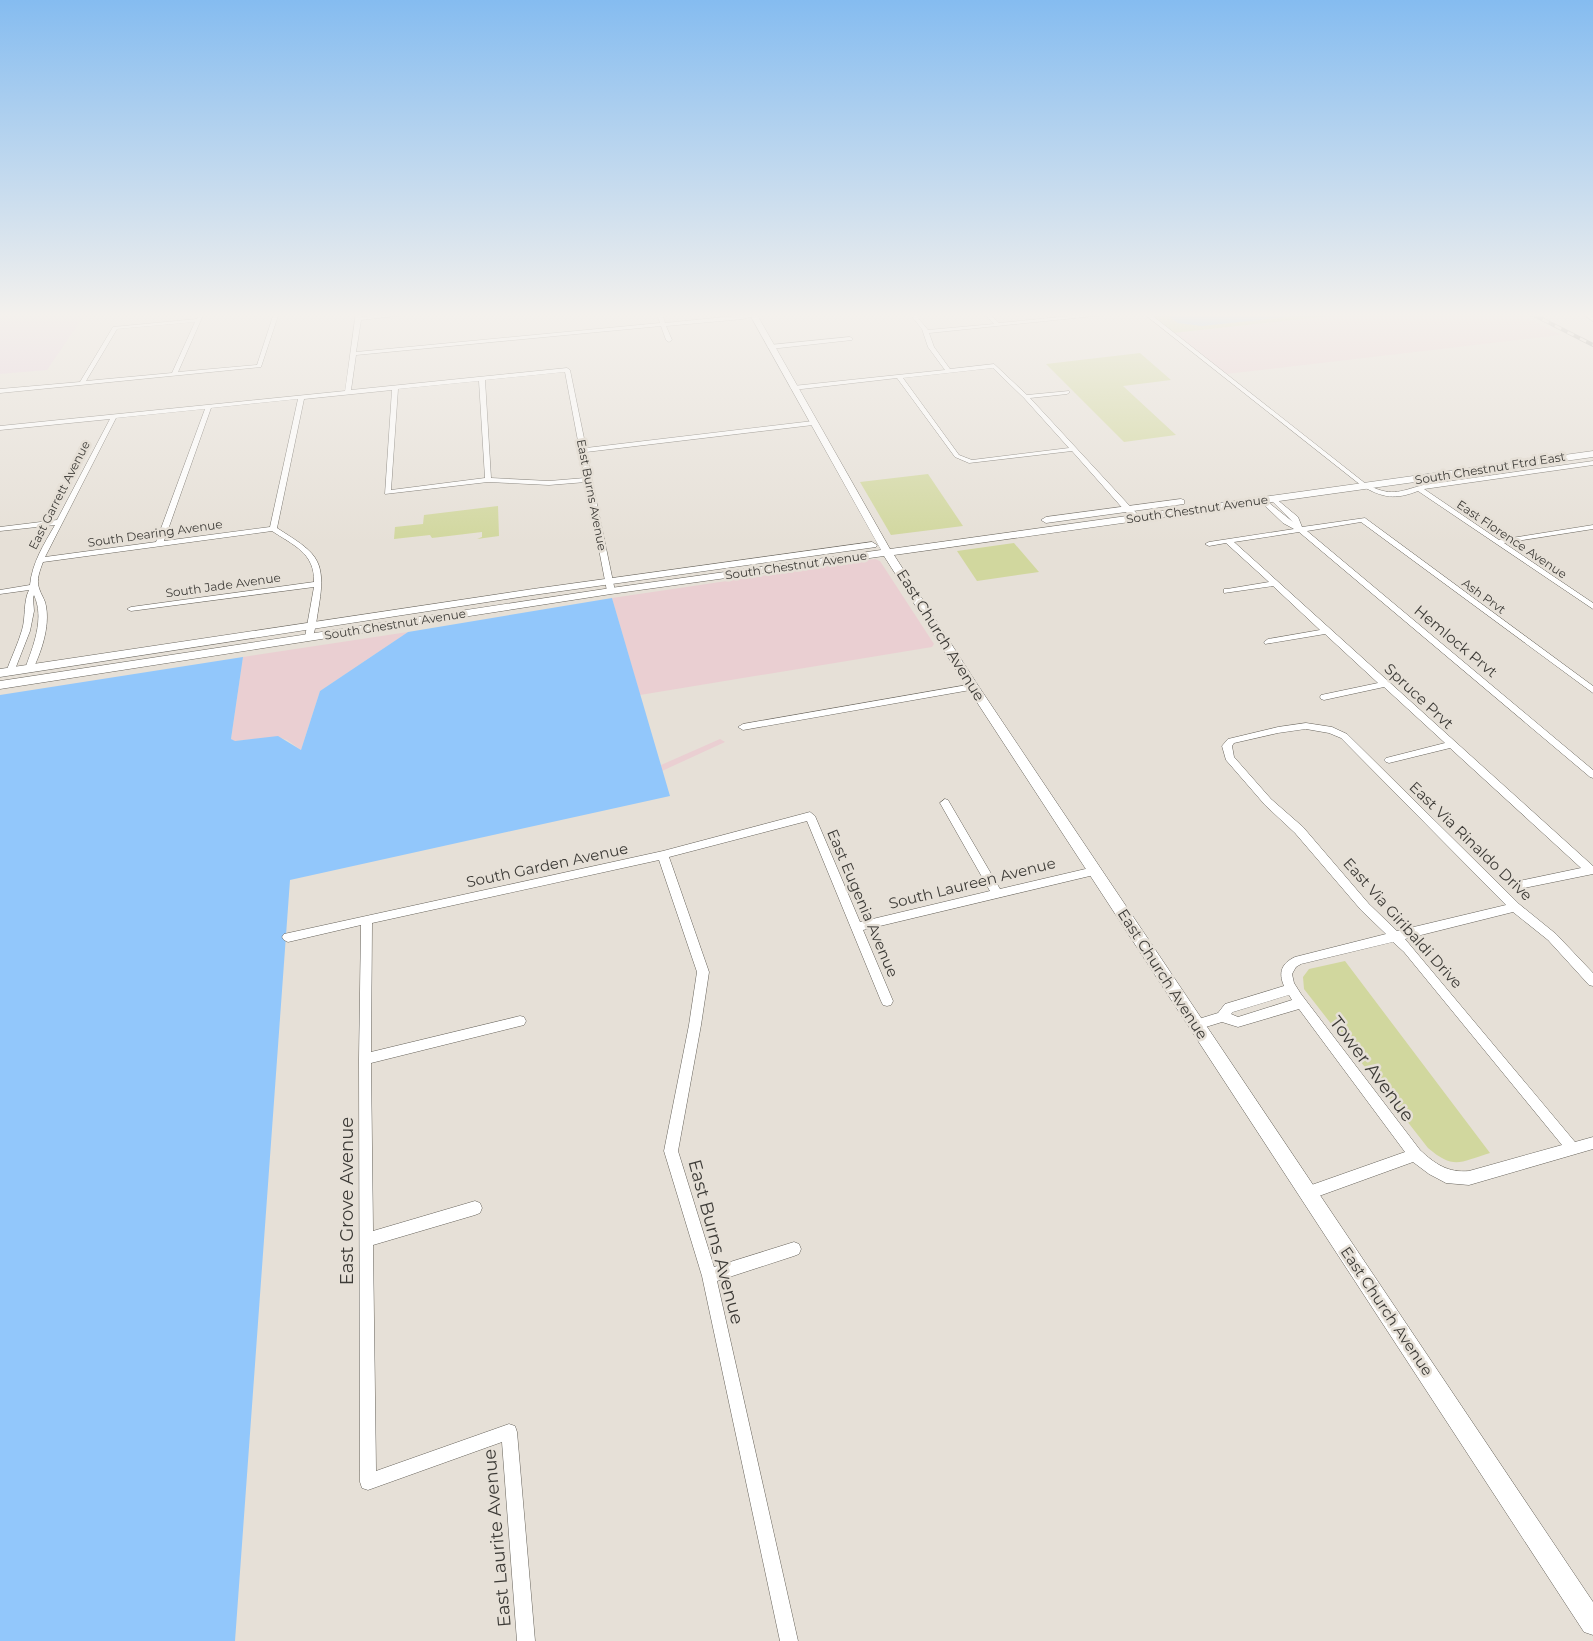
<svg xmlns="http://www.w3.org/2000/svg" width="1593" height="1641" font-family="Montserrat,sans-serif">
  <rect width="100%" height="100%" fill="#e6e0d7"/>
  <g fill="#eacfd2">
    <polygon points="1359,313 1518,313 1561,335 1226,374 1173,333"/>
    <polygon points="875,559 880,561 934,644 932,647 640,695 612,598"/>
    <polygon points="408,632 320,691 301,750 287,740 278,737 234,741 231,739 243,657"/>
    <polygon points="720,739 725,742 662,771 661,765"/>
  </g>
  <polygon fill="#e6d0dc" points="0,313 121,313 83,317 47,370 0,374"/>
  <g fill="#d1d79e">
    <polygon points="1148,313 1359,313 1173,333"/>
    <polygon points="1140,353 1171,380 1123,386 1176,435 1124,442 1046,364"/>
    <polygon points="928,474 963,526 891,535 860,482"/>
    <polygon points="498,506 499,536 477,539 482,537 482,532 432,538 430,535 394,539 395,527 423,524 424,515"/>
    <polygon points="1014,543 1039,572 977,581 957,551"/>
    <path d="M1345 961 1490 1153C1460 1162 1454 1170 1428 1148L1304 989 1303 977 1309 969Z"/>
  </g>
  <g fill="#92c7fb">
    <polygon points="1164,313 1324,313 1202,326 1178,323"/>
    <polygon points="612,598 670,796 290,880 235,1641 0,1641 0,695 243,657 231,739 235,741 278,736 301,750 320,691 408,632"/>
  </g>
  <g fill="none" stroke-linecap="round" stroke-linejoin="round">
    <defs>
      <g id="street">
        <path d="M199 313H204L178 372 257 365 274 313H279L261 367 0 393V389L80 382 113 327 197 319ZM195 322 172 373 86 381 117 329Z"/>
        <path d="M356 313H362L361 317 399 313H421L361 320 356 352 660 323 657 313H662L665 323 764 313 743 319 666 326 672 340 669 342 666 340 661 326 356 355 351 390 567 368 570 370 586 448 813 421 816 423 813 425 586 452 615 591 611 593 607 591 586 482 549 485 488 482 385 494 392 390 304 399 277 528C314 552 327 557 319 605 317 616 316 629 312 639L309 640 305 637 314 587 131 611 127 609 131 607 314 582C315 553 293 545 272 531L43 562C40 570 36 580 39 588 41 595 45 599 46 606 50 627 41 653 32 671H26L25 669C33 646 45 619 34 595L33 598 34 611 30 631 14 672 10 675 7 674 6 672C11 658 18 644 22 630 26 617 23 602 29 590L0 594V590L30 585C32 563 44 544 55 525L0 531V527L57 520 110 419 0 430V426L345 391ZM565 372 585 478 549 481 491 478 485 380ZM479 381 485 478 391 490 398 389ZM298 399 270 527 164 541 211 408ZM205 409 156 542 45 557 116 418Z"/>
        <path d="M909 313H914L928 330 994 324 984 313H989L999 323 1101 313H1123L929 333 934 347 950 369 994 364 1027 395 1069 391 1070 392 1067 394 1030 398 1139 516V520H1133L1072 451 969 463 955 457 897 378 793 390 790 388 793 386 945 370 928 347 922 329ZM993 368 1024 398 1069 448 972 460 959 455 903 378Z"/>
        <path d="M1143 313H1149L1366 484C1391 497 1398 492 1423 485L1593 461V465L1424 489 1499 540 1593 525V529L1504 543 1593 603V609L1418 491C1395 500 1383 498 1362 486Z"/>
        <polygon points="1581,313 1587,313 1593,317 1593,321"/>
        <polygon points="850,337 853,339 852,340 770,349 767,347 770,345"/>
        <polygon points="1270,497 1274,497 1298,517 1302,527 1365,518 1593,686 1593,693 1361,522 1307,531 1593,770 1593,778 1590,777 1299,532 1234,542 1593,866 1593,874 1519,889 1515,888 1514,885 1515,882 1519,881 1581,868 1450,748 1389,763 1386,762 1384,760 1386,758 1445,743 1384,687 1324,700 1321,699 1320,697 1321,695 1378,683 1325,634 1265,644 1264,642 1268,639 1320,630 1273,586 1224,593 1224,589 1227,589 1269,582 1226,543 1209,546 1205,544 1209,542 1294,529 1283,523 1259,500 1264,499 1293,522 1270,499"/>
        <polygon points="973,684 976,685 977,687 976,689 743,730 738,727 743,724"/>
        <path d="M1306 723 1332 727 1347 734 1519 904 1556 934 1593 973V986L1589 985 1548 940 1513 912 1405 939 1575 1142 1593 1137V1149L1469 1185 1446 1183 1429 1174 1413 1162 1308 1200 1303 1198 1301 1193 1303 1188 1405 1152 1299 1009 1238 1027 1222 1022 1196 1030 1192 1029 1190 1025 1192 1021 1218 1013 1225 1004 1284 986C1278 972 1282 963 1295 957L1386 934 1361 910 1295 833 1265 805 1226 760 1222 746 1228 739 1278 727ZM1306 729 1329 733 1341 738 1506 905 1397 931 1369 904 1303 827 1271 799 1234 757 1232 746 1234 743 1278 733ZM1393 942 1404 952 1562 1145 1469 1171C1448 1173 1435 1164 1420 1150L1301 994 1294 983 1292 974 1296 967 1301 964ZM1289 995 1292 1000 1238 1017 1231 1014 1233 1012Z"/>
        <polygon points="945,799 948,800 1000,889 1094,867 1098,868 1099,871 1098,874 1094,875 863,930 893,1001 891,1005 887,1006 883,1005 881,1001 807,821 669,857 709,972 701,1025 678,1151 714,1267 794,1242 799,1244 801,1249 799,1254 794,1256 717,1281 798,1641 780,1641 702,1276 664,1151 689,1025 697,972 659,860 372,923 371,1052 520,1016 524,1017 526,1021 524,1025 520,1026 371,1063 373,1231 475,1201 480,1203 482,1208 480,1213 475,1215 373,1245 376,1471 509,1424 515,1426 517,1432 535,1641 517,1641 502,1442 368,1490 362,1488 360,1482 359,1059 361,925 288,942 284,940 282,937 284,934 663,851 810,812 815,816 860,922 990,891 940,803"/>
      </g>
      <g id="secondary">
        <polygon points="749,313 756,313 890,549 1593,451 1593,457 894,555 977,684 1593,1602 1593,1635 1584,1632 969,690 884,556 611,594 0,689 0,681 611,588 881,550"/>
        <polygon points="1181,499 1184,500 1184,504 1046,523 1041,520 1046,517"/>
        <polygon points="872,542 877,545 876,547 533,595 0,677 0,669 533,589"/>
      </g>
    </defs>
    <use href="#street" stroke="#67635b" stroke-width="1"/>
    <use href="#secondary" stroke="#67635b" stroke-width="1"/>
    <use href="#street" fill="#fff" fill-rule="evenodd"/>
    <use href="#secondary" fill="#fff" fill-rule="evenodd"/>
    <defs>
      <polyline id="rail" points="1530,313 1593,345"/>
    </defs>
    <use href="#rail" stroke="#95918b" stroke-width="4"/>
    <use href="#rail" stroke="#e6e0d7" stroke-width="2.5" stroke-dasharray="7" stroke-linecap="butt"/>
  </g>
  <linearGradient id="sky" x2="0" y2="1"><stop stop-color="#85bcf0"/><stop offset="0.58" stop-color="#f4f1ed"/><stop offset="1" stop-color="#f4f1ed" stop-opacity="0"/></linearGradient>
  <rect width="1593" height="543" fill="url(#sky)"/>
  <g text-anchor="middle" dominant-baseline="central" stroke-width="5" stroke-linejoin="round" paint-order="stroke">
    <g font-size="12" fill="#3d3b37" stroke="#e6e0d7">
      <text transform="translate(1490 468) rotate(-9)">South Chestnut Ftrd East</text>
      <text transform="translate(59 495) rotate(-63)">East Garrett Avenue</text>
      <text transform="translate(592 495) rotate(79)">East Burns Avenue</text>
      <text transform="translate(1197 509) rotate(-8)">South Chestnut Avenue</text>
      <text transform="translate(155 533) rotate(-8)">South Dearing Avenue</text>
      <text transform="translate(1512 539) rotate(34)">East Florence Avenue</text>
      <text transform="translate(796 565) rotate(-8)">South Chestnut Avenue</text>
      <text transform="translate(223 585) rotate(-8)">South Jade Avenue</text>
      <text transform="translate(1484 596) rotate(36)">Ash Prvt</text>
      <text transform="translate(395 624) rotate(-9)">South Chestnut Avenue</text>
    </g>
    <g font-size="15" fill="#3d3b37" stroke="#e6e0d7">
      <text transform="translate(941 635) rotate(58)">East Church Avenue</text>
      <text transform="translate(1456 641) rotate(40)">Hemlock Prvt</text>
      <text transform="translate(1419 696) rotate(43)">Spruce Prvt</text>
      <text transform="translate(1471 841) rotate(44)">East Via Rinaldo Drive</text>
      <text transform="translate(547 865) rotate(-12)">South Garden Avenue</text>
      <text transform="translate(972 883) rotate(-14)">South Laureen Avenue</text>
      <text transform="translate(863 903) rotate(67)">East Eugenia Avenue</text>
      <text transform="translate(1403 923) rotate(48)">East Via Giribaldi Drive</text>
      <text transform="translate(1163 974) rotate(57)">East Church Avenue</text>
      <text transform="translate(1387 1311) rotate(56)">East Church Avenue</text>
    </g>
    <g font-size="18" fill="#3d3b37" stroke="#e6e0d7">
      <text transform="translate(1372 1069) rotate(53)">Tower Avenue</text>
      <text transform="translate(347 1201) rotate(-90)">East Grove Avenue</text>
      <text transform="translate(716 1242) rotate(75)">East Burns Avenue</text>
      <text transform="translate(497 1538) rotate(-95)">East Laurite Avenue</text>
    </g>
  </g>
</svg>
